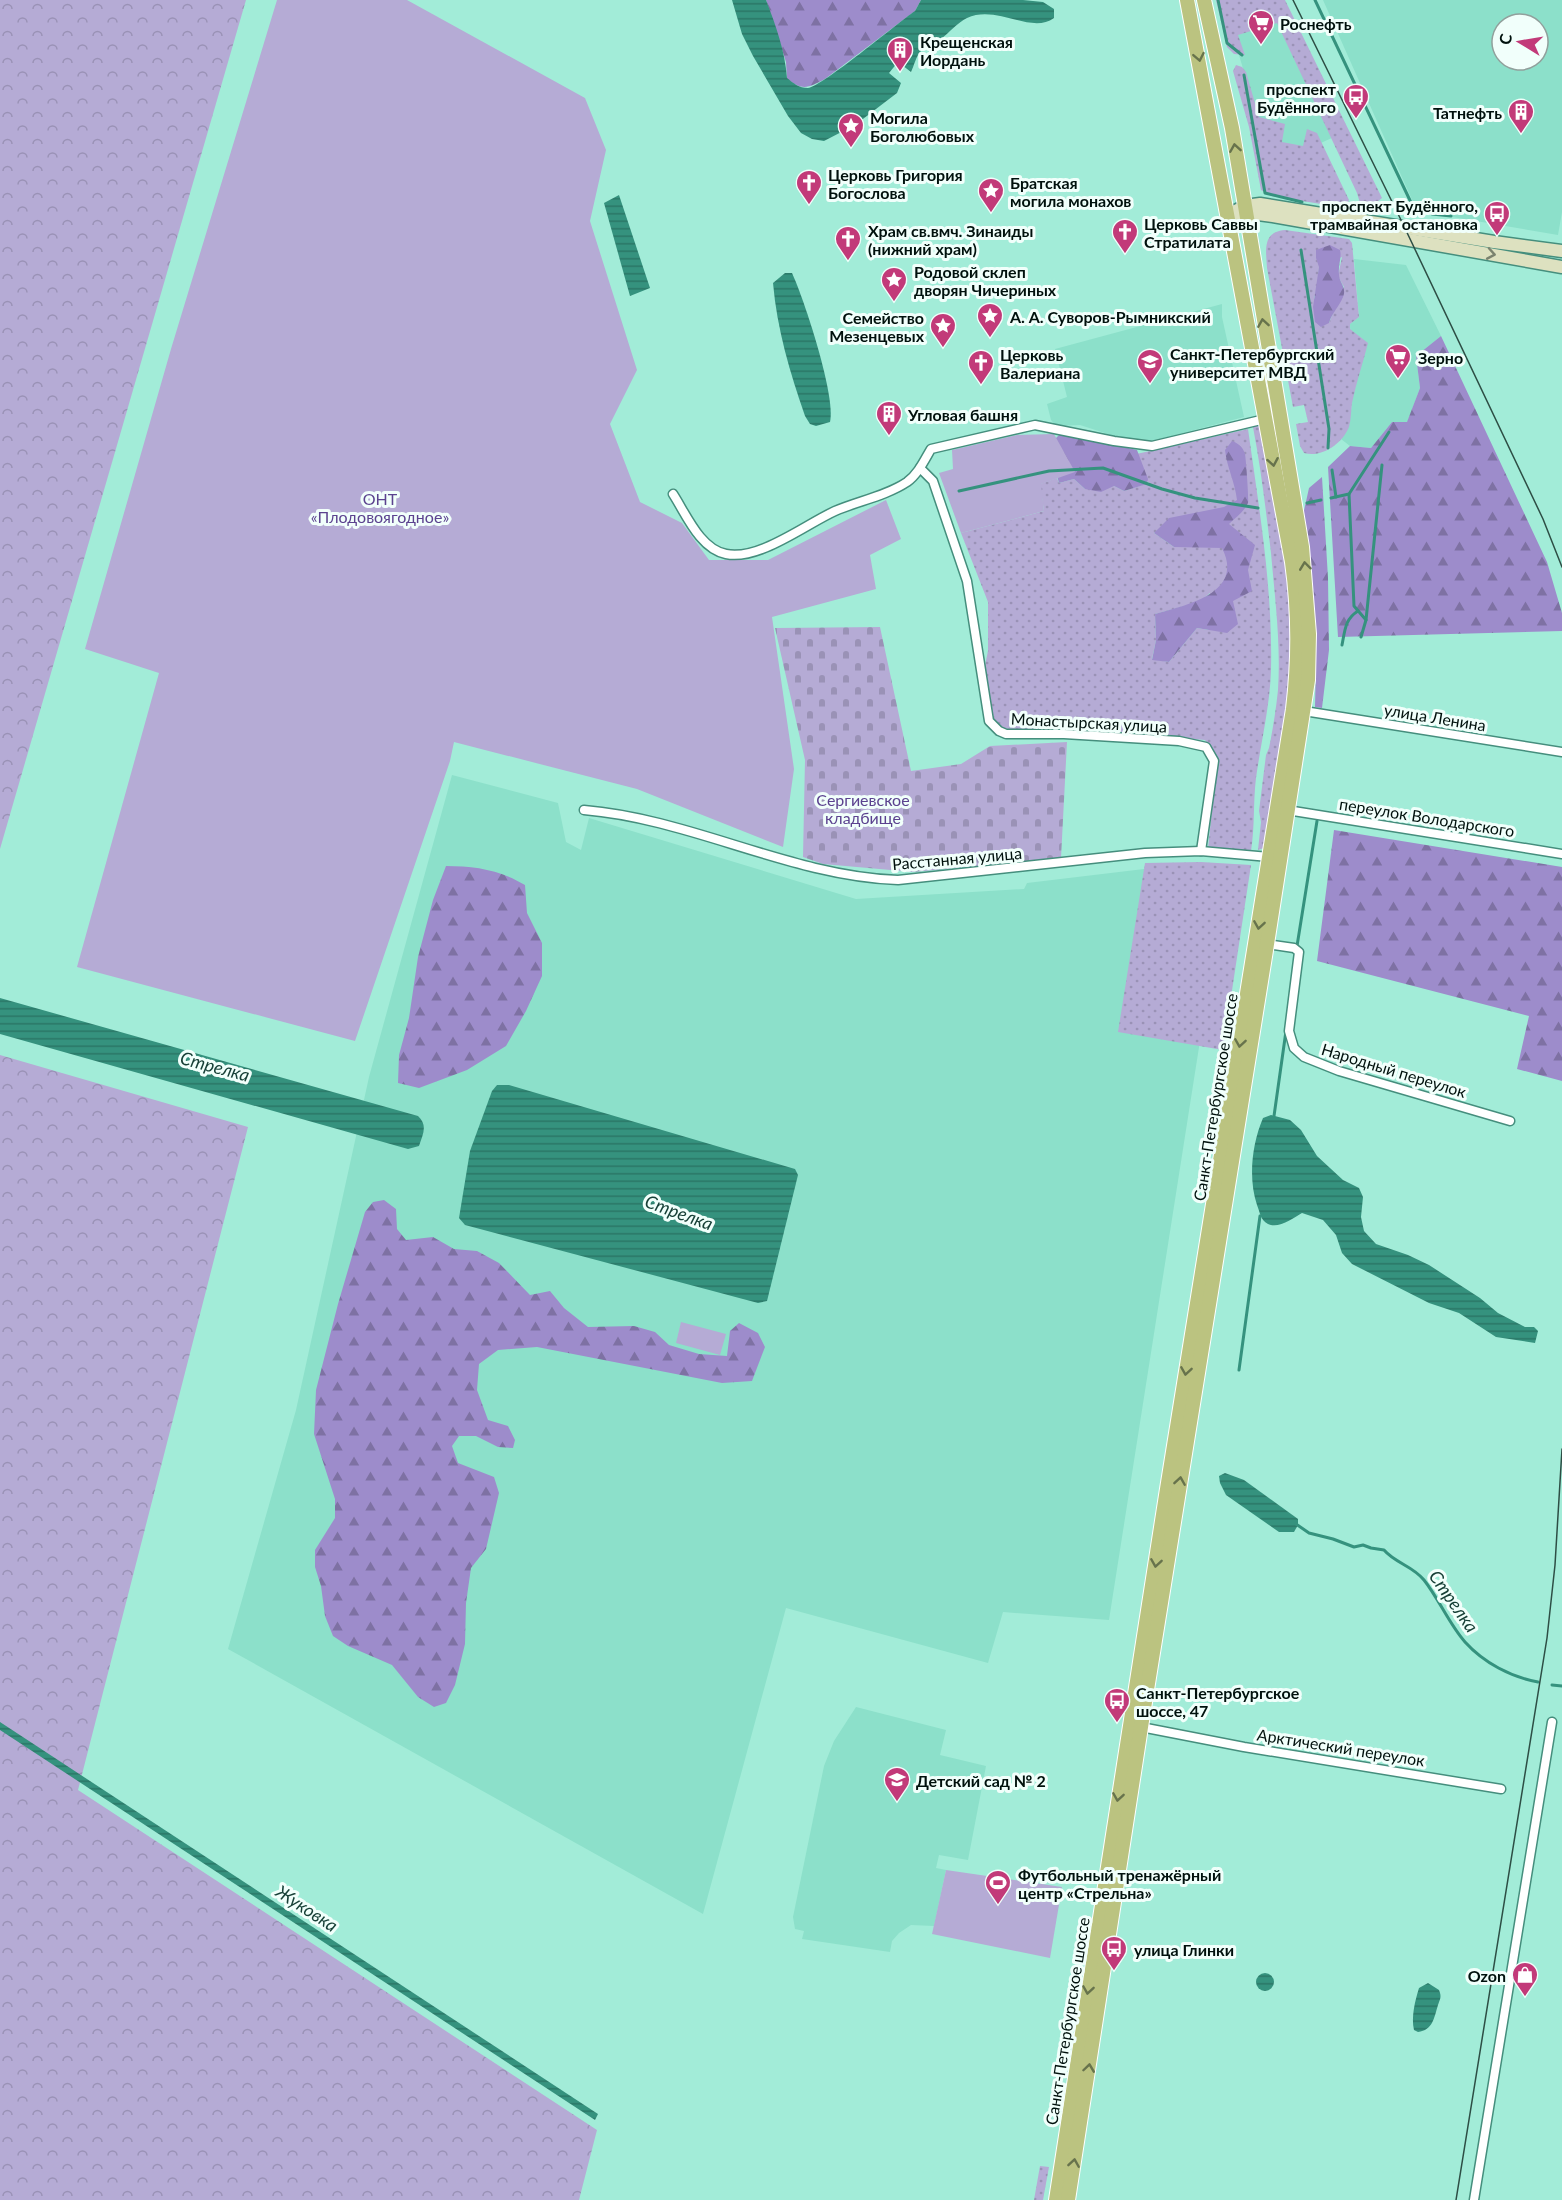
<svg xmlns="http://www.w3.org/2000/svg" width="1562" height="2200" font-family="Lato,sans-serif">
  <defs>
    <pattern id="grass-dots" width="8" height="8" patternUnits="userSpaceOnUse" patternTransform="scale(1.5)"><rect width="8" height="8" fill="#b5abd5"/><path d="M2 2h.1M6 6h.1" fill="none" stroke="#9a92b6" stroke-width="1.8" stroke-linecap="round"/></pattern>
    <pattern id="forest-firs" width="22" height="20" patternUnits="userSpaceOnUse" patternTransform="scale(1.5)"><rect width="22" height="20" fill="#9d8ccb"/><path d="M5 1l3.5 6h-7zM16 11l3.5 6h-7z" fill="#7e71a3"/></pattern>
    <pattern id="cemetery-stones" width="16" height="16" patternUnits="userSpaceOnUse" patternTransform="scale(1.5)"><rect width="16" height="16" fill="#b5abd5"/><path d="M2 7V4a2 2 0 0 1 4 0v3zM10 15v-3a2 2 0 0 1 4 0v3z" fill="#9a92b6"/></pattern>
    <pattern id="park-crowns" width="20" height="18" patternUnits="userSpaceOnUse" patternTransform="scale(1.5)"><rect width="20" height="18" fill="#b5abd5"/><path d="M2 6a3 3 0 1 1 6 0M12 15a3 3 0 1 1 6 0" fill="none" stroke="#9a92b6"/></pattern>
    <pattern id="water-rules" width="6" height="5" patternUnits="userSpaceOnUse" patternTransform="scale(1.5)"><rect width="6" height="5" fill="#35927e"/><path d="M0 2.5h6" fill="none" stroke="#2a7666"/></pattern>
  </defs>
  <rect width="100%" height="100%" fill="#a2ecd8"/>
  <g fill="#8ce0ca" fill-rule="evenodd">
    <path d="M1323 0H1562V212L1558 235 1417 211ZM1502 24H1538V60H1502Z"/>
    <polygon points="1276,18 1334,137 1303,151 1281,146 1258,118 1232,32"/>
    <polygon points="1354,259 1406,265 1441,336 1416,356 1420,388 1407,423 1392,422 1371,448 1350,446 1341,439 1349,426 1352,403 1350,324 1359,317"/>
    <polygon points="1222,304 1222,317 1244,417 1152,441 1114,436 1080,425 1056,426 1051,420 1047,404 1067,397 1055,349"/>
    <polygon points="452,775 558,803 566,842 581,850 589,818 856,899 1024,889 1027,883 1144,869 1227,869 1109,1620 1003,1612 988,1663 786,1608 703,1914 228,1649 296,1410 369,1077"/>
    <polygon points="856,1707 946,1730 940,1755 986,1766 968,1860 939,1855 936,1868 946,1870 934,1926 911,1925 899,1933 892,1941 890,1952 802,1939 804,1931 795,1929 793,1917 824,1766 834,1741"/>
  </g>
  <g fill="url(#grass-dots)" fill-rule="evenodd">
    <polygon points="1216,0 1285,0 1382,198 1372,206 1362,210 1357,193 1277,23 1238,35 1245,55 1234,54 1227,47"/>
    <polygon points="1236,65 1242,67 1246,72 1259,117 1285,124 1282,142 1303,146 1307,129 1317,133 1349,200 1346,208 1271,196 1261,190 1249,127 1233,71"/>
    <path d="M1285 230 1349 239 1352 243 1359 317 1350 324V329L1368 343C1363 363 1356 383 1352 403 1351 411 1351 420 1349 427 1342 444 1322 458 1304 453L1300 446 1296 424 1308 422 1304 405 1293 407 1267 268C1266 250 1262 232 1285 230ZM1342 257 1338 276 1344 287 1329 323 1314 298 1318 285 1319 267Z"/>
    <path d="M1261 424C1275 497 1294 571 1293 645 1292 713 1275 781 1264 848L1258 850 1261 822 1259 811 1266 755 1269 748C1273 729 1276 709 1278 690 1281 644 1275 599 1271 553 1266 511 1261 469 1253 427Z"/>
    <path d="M1248 429C1259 508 1273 589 1271 670 1270 706 1261 742 1256 778 1253 803 1255 826 1251 851L1208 849 1217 761 1215 754 1205 740 1104 732 1012 730 1001 727 994 719 984 670 988 651V602L961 533 1044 511 1040 484 1057 478 1059 483 1074 479 1085 489 1114 486 1124 491 1149 483 1141 474 1132 455ZM1212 510V547H1174L1154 533ZM1210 593 1209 630 1197 628 1169 662 1152 659 1156 640 1155 614 1199 602Z"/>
    <polygon points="1201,862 1251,865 1223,1050 1118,1032 1145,863"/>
    <polygon points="1040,2166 1049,2167 1043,2200 1034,2200"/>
  </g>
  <g fill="url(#forest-firs)">
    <path d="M766 0H921L915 11 825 79C808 88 803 91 787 79L786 62Z"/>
    <path d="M1330 245 1340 250C1342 258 1338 265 1339 274 1339 283 1347 287 1343 297 1339 307 1333 311 1329 323L1321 327 1315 322 1313 307 1319 267 1316 258V250Z"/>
    <polygon points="1441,336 1547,562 1562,613 1562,631 1338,637 1328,467 1350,446 1371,448 1392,422 1407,422 1420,388 1416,356"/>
    <polygon points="1061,433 1137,450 1148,479 1147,484 1124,491 1114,486 1101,492 1085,489 1074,479 1059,483 1052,458 1054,440"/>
    <path d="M1232 441C1238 443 1243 447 1245 454 1246 459 1249 500 1248 503 1244 512 1236 517 1229 524L1255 545 1248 570 1252 591 1233 601 1238 624 1227 633 1197 628 1169 662 1152 660 1156 640 1155 614C1187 605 1245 593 1222 548L1174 547 1154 533 1169 518 1224 507 1237 500C1235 482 1227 468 1225 450Z"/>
    <polygon points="1322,477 1328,578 1329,650 1322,708 1315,707 1316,663 1311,577 1303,515 1309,488"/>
    <polygon points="1334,830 1562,867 1562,1081 1517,1069 1529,1016 1317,961"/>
    <path d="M446 866C475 866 500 870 525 885L527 913 542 943V976L526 1011 506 1046 467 1070 419 1088 398 1083 399 1055 409 1018 418 957 433 900Z"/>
    <polygon points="384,1200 396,1209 397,1229 406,1240 433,1237 454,1249 477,1251 499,1263 530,1295 550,1291 564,1308 588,1327 634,1326 655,1332 669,1345 699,1354 727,1356 730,1331 739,1323 758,1333 765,1347 752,1381 722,1383 537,1347 498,1350 479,1364 477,1390 488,1420 508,1426 515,1440 513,1448 498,1447 476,1436 459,1436 452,1446 458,1463 494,1477 499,1493 486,1549 471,1568 466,1603 465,1644 455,1685 446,1703 434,1707 418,1697 392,1665 348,1646 333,1636 325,1616 321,1586 315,1567 315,1550 335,1518 335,1499 314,1434 316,1390 338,1304 365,1212 373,1202"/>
  </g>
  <polygon fill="url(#cemetery-stones)" points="880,627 911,771 961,764 990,746 1067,742 1061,858 913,872 823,864 803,857 805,760 775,628"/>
  <g fill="url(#park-crowns)">
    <polygon points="0,0 246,0 0,849"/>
    <polygon points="0,1055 248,1127 78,1790 597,2130 579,2200 0,2200"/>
  </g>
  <g fill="#b5abd5">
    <polygon points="277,0 407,0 585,98 606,150 590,221 637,370 610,424 640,502 682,523 709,560 768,560 886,500 901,539 870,555 876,589 772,617 794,769 783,847 637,789 454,742 450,761 355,1041 77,967 159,673 85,649 171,349"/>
    <polygon points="1054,434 1075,472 1041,484 1044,511 961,533 939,473 953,469 952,450 1017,435"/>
    <polygon points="681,1322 726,1334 720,1355 676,1343"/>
    <polygon points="946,1870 1062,1887 1050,1958 932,1934"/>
  </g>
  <g fill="url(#water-rules)">
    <path d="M732 0H766C776 26 785 51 787 78 793 83 799 88 808 88 823 86 896 24 915 11L921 0H1023L1043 2 1054 9V18C1031 35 997 4 967 18 957 23 950 32 941 39 935 43 926 45 921 51 916 56 914 66 911 72L898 62 889 73 901 83 897 93 855 125 824 141 812 139 801 133 788 116 753 56 742 34Z"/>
    <polygon points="619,195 650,288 630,296 604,203"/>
    <path d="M785 273H792C804 299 836 396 830 422L816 426 810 424 805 416C790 373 777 329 773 283Z"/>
    <path d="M0 998 418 1116C428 1125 423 1134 419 1146L408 1149 0 1034Z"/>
    <polygon points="497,1085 509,1085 795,1169 798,1175 767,1301 758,1303 465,1225 459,1218 470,1151 492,1091"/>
    <path d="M1271 1115 1290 1120 1301 1130 1317 1156 1343 1180 1359 1188 1363 1197 1361 1217 1364 1231 1376 1244 1408 1255 1429 1265 1480 1298 1498 1313 1525 1327H1534L1538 1331 1535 1343 1496 1337 1459 1313 1429 1303 1352 1264 1342 1253 1336 1235 1323 1220 1302 1213C1293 1218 1279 1229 1268 1224 1260 1220 1260 1212 1257 1205 1248 1178 1252 1144 1263 1118Z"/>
    <polygon points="1225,1473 1244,1480 1298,1519 1298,1525 1294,1532 1279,1532 1226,1495 1220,1483 1219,1476"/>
    <polygon points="0,1722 598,2114 595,2120 0,1730"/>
    <circle cx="1265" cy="1982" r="9"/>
    <path d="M1428 1983 1439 1990C1442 1997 1440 1999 1438 2005 1434 2018 1433 2030 1418 2032L1414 2030C1411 2017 1415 2001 1419 1988Z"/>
  </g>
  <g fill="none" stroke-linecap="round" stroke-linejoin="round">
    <g stroke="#35927e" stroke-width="3">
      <polyline points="1218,0 1227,43 1242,55"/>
      <polyline points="1315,0 1415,211 1421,212"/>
      <polyline points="1244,75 1265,193 1302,202"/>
      <polyline points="1432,214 1451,216"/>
      <polyline points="1301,250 1329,429 1328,448"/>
      <polyline points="1332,470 1336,497"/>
      <polyline points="959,491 1049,471 1103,468 1162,489 1195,498 1258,508"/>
      <polyline points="1349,494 1354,606 1366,620"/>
      <polyline points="1331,498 1349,494 1389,432"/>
      <polyline points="1307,503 1321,500"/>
      <polyline points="1361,637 1366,620 1382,465"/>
      <path d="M1342 645C1345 630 1345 619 1358 611"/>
      <polyline points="1297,946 1317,821"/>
      <polyline points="1274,1116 1286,1031"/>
      <polyline points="1239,1370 1260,1216"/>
      <path d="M1296 1524 1309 1533 1333 1539 1354 1547 1363 1545 1371 1548 1384 1550C1395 1563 1413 1566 1424 1580 1439 1599 1449 1624 1465 1642 1484 1663 1511 1677 1538 1682"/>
      <polyline points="1552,1685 1562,1686"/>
    </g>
    <defs>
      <g id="street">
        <polyline points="920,468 933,481 967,581 989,721 999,731 1006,734 1064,734 1179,741 1206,747 1214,761 1201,851"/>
        <path d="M673 494C686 514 700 549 726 554 759 561 806 524 835 511 858 501 886 496 907 482 918 474 924 461 931 449L1035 425 1114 441 1152 446 1265 419"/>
        <polyline points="1304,711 1562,752"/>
        <path d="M584 810C692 819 790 876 898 880L1145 853 1201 851 1269 857"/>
        <polyline points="1287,810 1562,854"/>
        <polyline points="1267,944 1294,948 1299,952 1289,1031 1294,1048 1304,1057 1339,1071 1510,1121"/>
        <polyline points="1141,1727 1244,1747 1501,1789"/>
        <polyline points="1474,2200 1552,1722"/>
      </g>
      <g id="secondary">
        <polyline points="1228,215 1245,206 1260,204 1494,242 1562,251"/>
        <polyline points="1239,216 1258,214 1273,216 1562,267"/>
      </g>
      <g id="primary">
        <path d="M1056 2200 1167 1489 1293 709C1299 659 1299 612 1292 562L1187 0"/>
        <polyline points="1068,2200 1141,1727 1267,944 1308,680 1309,634 1302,547 1232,128 1204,0"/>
      </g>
    </defs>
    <use href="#street" stroke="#458e7d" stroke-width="11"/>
    <use href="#secondary" stroke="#458e7d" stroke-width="15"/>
    <use href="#primary" stroke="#fff" stroke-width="16"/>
    <use href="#street" stroke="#fff" stroke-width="8"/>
    <use href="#secondary" stroke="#dde1c0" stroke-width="12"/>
    <use href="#primary" stroke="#bbc380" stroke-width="14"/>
    <g stroke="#2d4e45" stroke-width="1.5">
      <polyline points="1293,0 1402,222 1543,519 1562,567"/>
      <polyline points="1456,2200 1547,1638 1555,1565 1562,1449"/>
    </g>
  </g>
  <defs><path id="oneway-chevron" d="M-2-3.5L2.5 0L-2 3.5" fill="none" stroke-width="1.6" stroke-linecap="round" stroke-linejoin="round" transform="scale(1.5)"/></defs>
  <g stroke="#67734c">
    <use href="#oneway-chevron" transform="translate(1199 57) rotate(79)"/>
    <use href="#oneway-chevron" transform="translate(1235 148) rotate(-99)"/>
    <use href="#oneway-chevron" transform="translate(1263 323) rotate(-99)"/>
    <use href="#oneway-chevron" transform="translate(1273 462) rotate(80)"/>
    <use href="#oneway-chevron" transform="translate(1305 566) rotate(-97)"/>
    <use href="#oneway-chevron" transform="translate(1259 925) rotate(99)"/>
    <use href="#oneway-chevron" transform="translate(1240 1043) rotate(99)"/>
    <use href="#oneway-chevron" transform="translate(1186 1371) rotate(99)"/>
    <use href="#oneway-chevron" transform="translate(1180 1481) rotate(-81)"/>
    <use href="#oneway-chevron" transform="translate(1156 1563) rotate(99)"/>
    <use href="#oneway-chevron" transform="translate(1118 1797) rotate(99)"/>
    <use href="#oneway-chevron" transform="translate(1088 1990) rotate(99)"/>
    <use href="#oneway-chevron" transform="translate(1089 2068) rotate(-82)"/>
    <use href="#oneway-chevron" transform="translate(1074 2163) rotate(-81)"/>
  </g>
  <use stroke="#7a836f" href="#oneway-chevron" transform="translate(1491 254) rotate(10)"/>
  <defs>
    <symbol id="supermarket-pin" viewBox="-11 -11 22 30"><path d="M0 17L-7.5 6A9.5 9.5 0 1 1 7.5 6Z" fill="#c23a79" stroke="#f1fffb"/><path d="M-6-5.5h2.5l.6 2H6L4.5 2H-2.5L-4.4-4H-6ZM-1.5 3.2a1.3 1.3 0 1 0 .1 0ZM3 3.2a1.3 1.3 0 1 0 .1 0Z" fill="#fff"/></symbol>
    <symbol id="building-pin" viewBox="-11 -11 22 30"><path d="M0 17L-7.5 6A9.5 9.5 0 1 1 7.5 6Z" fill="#c23a79" stroke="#f1fffb"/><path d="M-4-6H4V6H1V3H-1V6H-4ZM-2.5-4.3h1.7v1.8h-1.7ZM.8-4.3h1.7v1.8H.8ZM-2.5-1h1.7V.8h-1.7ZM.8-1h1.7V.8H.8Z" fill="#fff"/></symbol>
    <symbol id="bus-pin" viewBox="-11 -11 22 30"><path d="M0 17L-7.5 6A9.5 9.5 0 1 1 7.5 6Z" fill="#c23a79" stroke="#f1fffb"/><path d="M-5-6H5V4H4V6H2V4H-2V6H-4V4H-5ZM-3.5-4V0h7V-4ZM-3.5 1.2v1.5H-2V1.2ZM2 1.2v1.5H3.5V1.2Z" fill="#fff"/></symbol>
    <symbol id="sight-pin" viewBox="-11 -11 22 30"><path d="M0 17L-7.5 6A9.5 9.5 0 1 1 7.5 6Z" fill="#c23a79" stroke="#f1fffb"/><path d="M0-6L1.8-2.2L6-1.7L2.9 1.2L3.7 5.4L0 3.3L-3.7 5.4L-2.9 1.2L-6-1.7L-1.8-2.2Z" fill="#fff"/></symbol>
    <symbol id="church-pin" viewBox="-11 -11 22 30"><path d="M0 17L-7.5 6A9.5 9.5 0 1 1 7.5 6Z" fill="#c23a79" stroke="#f1fffb"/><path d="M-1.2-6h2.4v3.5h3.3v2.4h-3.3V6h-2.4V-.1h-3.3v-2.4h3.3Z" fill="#fff"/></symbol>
    <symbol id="university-pin" viewBox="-11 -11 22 30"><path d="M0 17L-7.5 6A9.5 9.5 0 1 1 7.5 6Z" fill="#c23a79" stroke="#f1fffb"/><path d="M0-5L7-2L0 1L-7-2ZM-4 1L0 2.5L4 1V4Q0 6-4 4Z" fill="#fff"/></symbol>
    <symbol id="school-pin" viewBox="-11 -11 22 30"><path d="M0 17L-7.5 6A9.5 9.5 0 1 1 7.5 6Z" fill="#c23a79" stroke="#f1fffb"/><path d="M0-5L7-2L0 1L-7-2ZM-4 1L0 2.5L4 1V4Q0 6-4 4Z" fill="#fff"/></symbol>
    <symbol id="stadium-pin" viewBox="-11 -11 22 30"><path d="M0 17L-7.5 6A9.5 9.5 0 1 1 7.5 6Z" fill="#c23a79" stroke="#f1fffb"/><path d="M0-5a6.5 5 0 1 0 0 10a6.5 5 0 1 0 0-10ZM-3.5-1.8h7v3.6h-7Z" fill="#fff"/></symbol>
    <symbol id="shop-pin" viewBox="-11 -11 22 30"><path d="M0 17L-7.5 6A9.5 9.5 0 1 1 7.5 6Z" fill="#c23a79" stroke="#f1fffb"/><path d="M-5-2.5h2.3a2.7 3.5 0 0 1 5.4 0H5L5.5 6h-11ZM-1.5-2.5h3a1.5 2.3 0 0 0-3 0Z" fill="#fff"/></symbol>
  </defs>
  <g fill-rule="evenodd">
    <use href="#supermarket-pin" x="1246" y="8" width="30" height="40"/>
    <use href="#building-pin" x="885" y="35" width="30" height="40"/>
    <use href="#bus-pin" x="1341" y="82" width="30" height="40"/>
    <use href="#building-pin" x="1506" y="97" width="30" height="40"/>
    <use href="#sight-pin" x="836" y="111" width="30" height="40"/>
    <use href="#church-pin" x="794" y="168" width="30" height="40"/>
    <use href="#sight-pin" x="976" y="176" width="30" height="40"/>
    <use href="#bus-pin" x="1482" y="199" width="30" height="40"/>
    <use href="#church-pin" x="1110" y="217" width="30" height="40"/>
    <use href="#church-pin" x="833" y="224" width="30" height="40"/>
    <use href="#sight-pin" x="879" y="265" width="30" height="40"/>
    <use href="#sight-pin" x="975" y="301" width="30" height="40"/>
    <use href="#sight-pin" x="928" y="311" width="30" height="40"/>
    <use href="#supermarket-pin" x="1383" y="342" width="30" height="40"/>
    <use href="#university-pin" x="1135" y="347" width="30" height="40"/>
    <use href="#church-pin" x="966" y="348" width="30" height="40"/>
    <use href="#building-pin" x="874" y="399" width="30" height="40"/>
    <use href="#bus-pin" x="1102" y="1686" width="30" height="40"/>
    <use href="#school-pin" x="882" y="1765" width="30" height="40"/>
    <use href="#stadium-pin" x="983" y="1868" width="30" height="40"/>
    <use href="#bus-pin" x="1099" y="1934" width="30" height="40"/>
    <use href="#shop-pin" x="1510" y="1960" width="30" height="40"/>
  </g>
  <g text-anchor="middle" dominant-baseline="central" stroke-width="6" stroke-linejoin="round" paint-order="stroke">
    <g font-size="16" font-weight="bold" fill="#00110d" stroke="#f1fffb" text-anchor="start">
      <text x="1280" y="23">Роснефть</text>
      <text x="920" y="41">Крещенская<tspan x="920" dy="18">Иордань</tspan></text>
      <text x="1336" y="88" text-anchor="end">проспект<tspan x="1336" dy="18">Будённого</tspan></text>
      <text x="1502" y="112" text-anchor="end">Татнефть</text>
      <text x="870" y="117">Могила<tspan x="870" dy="18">Боголюбовых</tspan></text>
      <text x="828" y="174">Церковь Григория<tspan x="828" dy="18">Богослова</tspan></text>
      <text x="1010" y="182">Братская<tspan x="1010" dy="18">могила монахов</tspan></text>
      <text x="1478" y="205" text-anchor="end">проспект Будённого,<tspan x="1478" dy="18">трамвайная остановка</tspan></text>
      <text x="1144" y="223">Церковь Саввы<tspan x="1144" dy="18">Стратилата</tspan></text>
      <text x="868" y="230">Храм св.вмч. Зинаиды<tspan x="868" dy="18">(нижний храм)</tspan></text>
      <text x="914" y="271">Родовой склеп<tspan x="914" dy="18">дворян Чичериных</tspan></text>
      <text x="1010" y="316">А. А. Суворов-Рымникский</text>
      <text x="924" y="317" text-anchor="end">Семейство<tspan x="924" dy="18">Мезенцевых</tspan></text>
      <text x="1170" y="353">Санкт-Петербургский<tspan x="1170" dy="18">университет МВД</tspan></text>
      <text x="1000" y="354">Церковь<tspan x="1000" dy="18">Валериана</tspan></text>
      <text x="1418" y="357">Зерно</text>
      <text x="908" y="414">Угловая башня</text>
      <text x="1136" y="1692">Санкт-Петербургское<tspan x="1136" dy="18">шоссе, 47</tspan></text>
      <text x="916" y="1780">Детский сад № 2</text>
      <text x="1018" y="1874">Футбольный тренажёрный<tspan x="1018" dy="18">центр «Стрельна»</tspan></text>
      <text x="1134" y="1949">улица Глинки</text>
      <text x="1506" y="1975" text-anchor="end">Ozon</text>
    </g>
    <g font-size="16" fill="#5b428f" stroke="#f1fffb">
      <text x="380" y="498">ОНТ<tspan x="380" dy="18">«Плодовоягодное»</tspan></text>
      <text x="863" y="799">Сергиевское<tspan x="863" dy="18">кладбище</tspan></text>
    </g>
    <g font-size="16" fill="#00110d" stroke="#f1fffb">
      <text transform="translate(1435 717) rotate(9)">улица Ленина</text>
      <text transform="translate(1089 722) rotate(3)">Монастырская улица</text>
      <text transform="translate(1427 817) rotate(9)">переулок Володарского</text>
      <text transform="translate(957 858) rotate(-5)">Расстанная улица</text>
      <text transform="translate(1394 1070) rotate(17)">Народный переулок</text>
      <text transform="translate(1215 1097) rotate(-81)">Санкт-Петербургское шоссе</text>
      <text transform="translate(1341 1747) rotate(9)">Арктический переулок</text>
      <text transform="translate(1067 2021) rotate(-81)">Санкт-Петербургское шоссе</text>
    </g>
    <g font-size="18" font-style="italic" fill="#174037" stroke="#f1fffb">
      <text transform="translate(215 1066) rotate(15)">Стрелка</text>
      <text transform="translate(679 1212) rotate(20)">Стрелка</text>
      <text transform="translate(1454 1601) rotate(55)">Стрелка</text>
      <text transform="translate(307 1908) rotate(33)">Жуковка</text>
    </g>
  </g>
  <g transform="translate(1520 42) rotate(281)"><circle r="28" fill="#f1fffb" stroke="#91a09c" stroke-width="1.5"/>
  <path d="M0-4.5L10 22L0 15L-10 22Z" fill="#c23a79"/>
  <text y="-9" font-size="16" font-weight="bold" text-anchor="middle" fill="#00110d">С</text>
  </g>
</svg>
